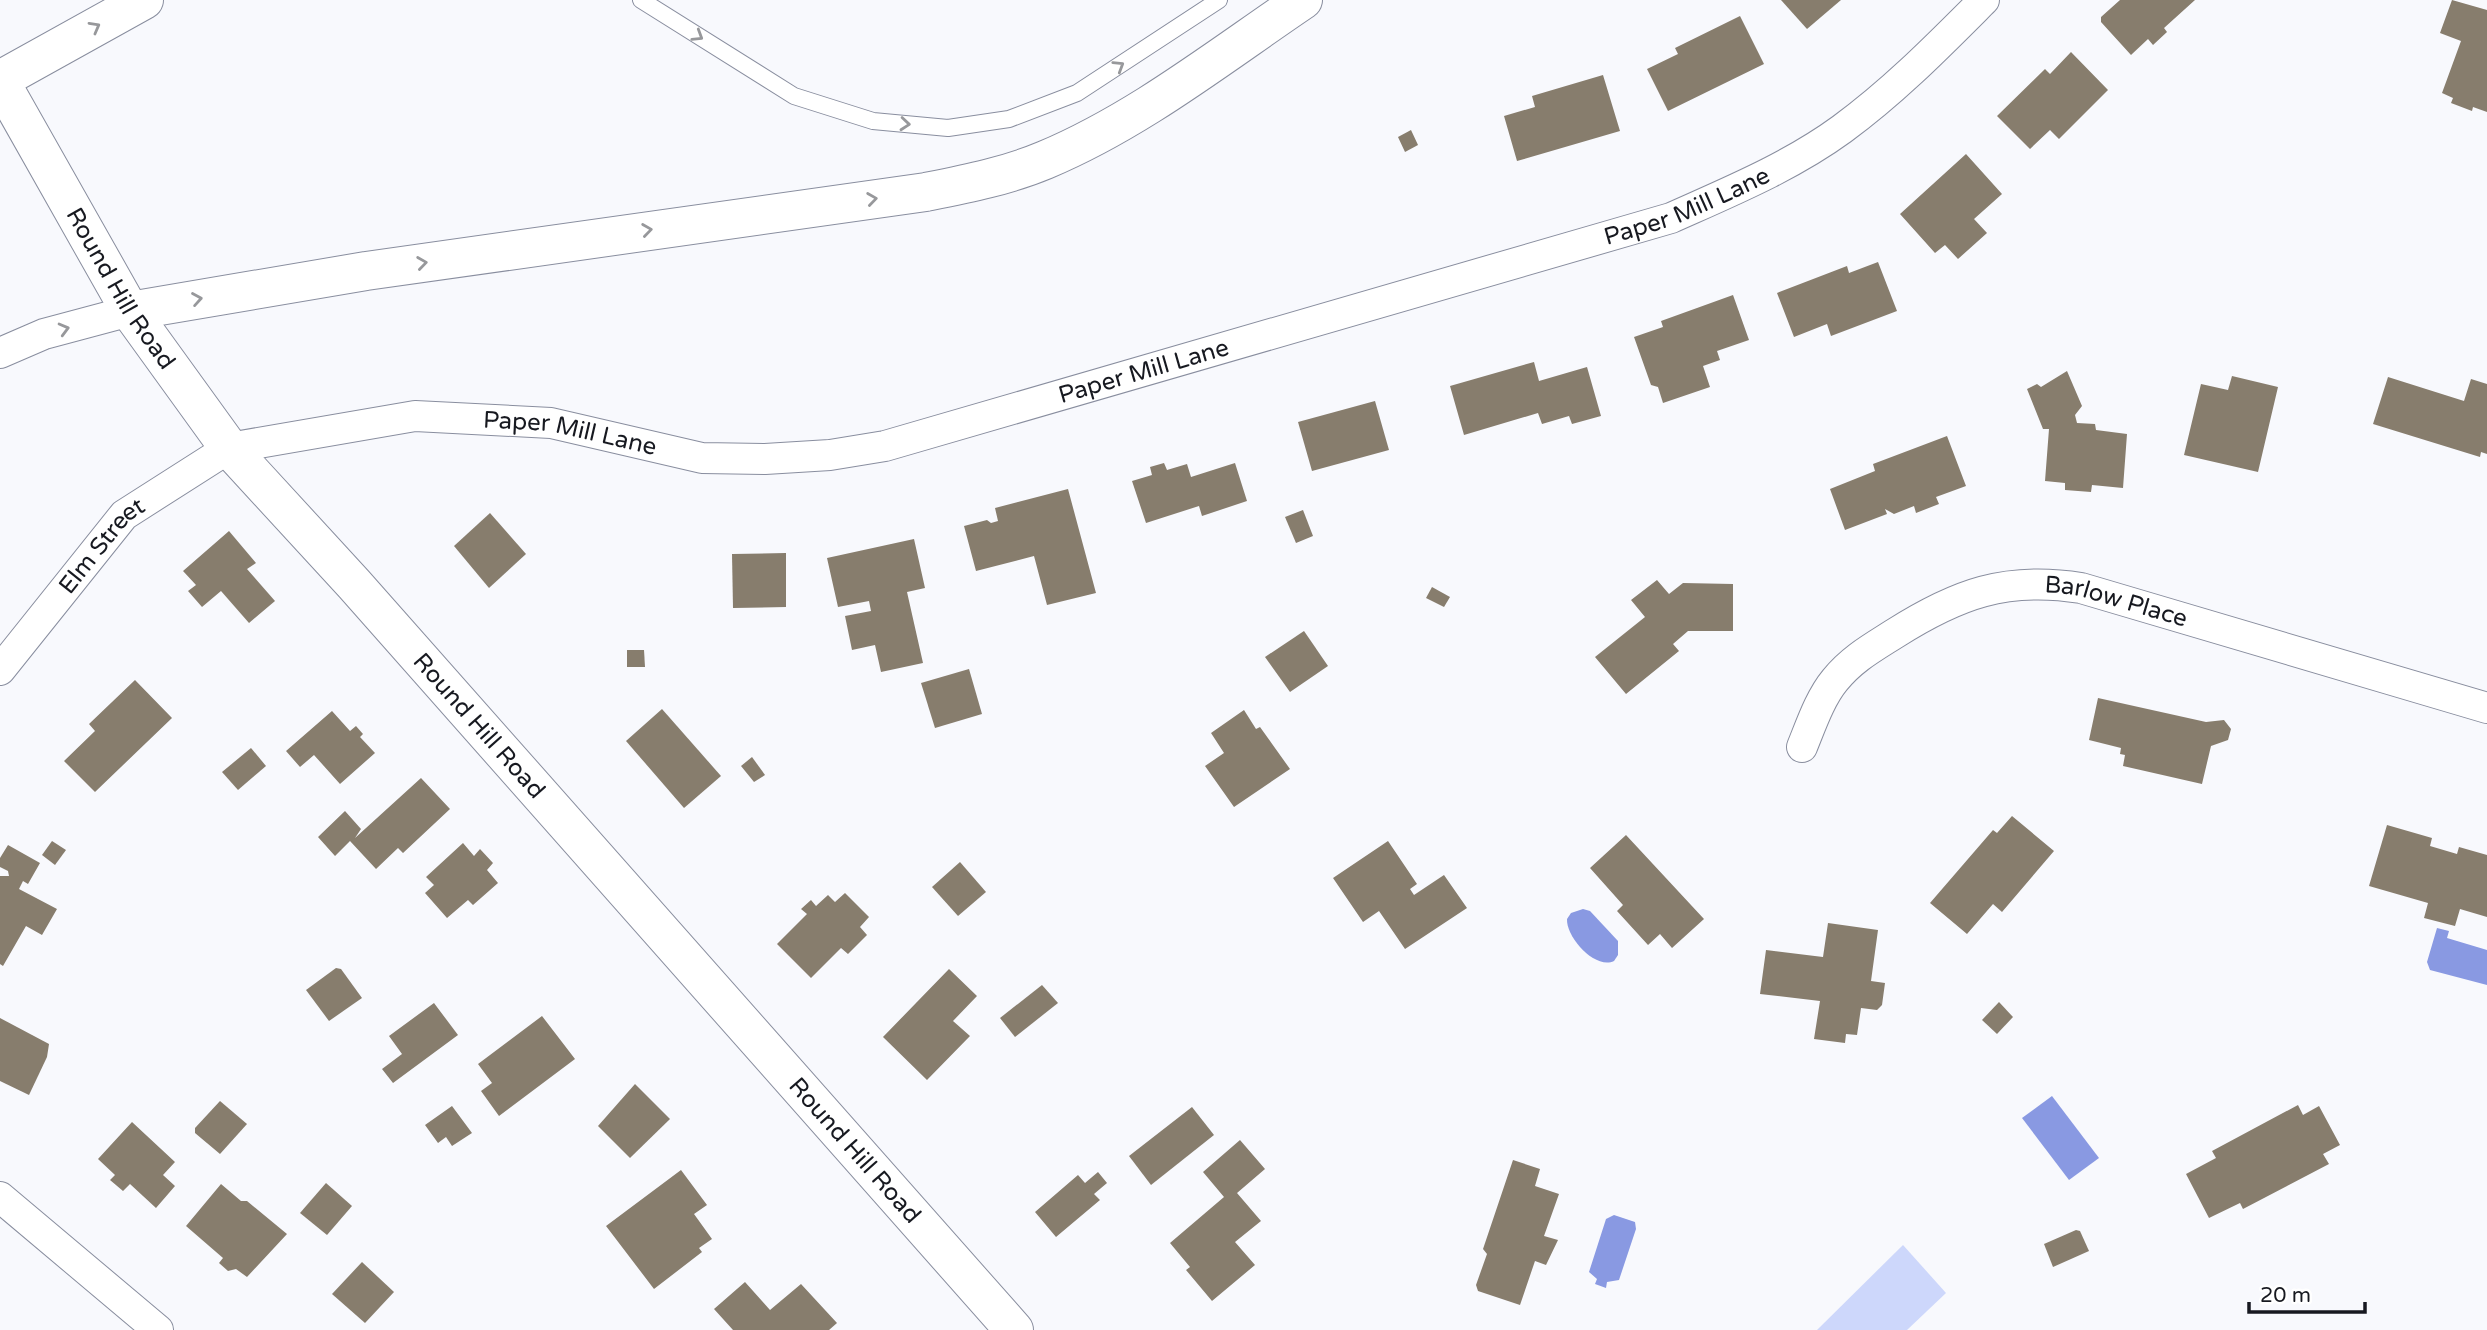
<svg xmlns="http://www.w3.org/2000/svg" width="2487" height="1330" font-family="'Varela Round',sans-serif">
  <rect width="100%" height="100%" fill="#f8f9fd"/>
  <polygon fill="#cdd7fb" points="1903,1245 1946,1293 1907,1330 1817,1330"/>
  <g fill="#8999e2">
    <path d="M1583 909 1590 911 1618 941V955L1614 961C1595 970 1566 937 1567 919L1571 913Z"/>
    <polygon points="2437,928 2449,931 2447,938 2487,950 2487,985 2430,970 2427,962"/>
    <polygon points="2052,1096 2099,1158 2069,1180 2022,1118"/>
    <polygon points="1614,1215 1635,1222 1636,1229 1619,1280 1607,1282 1606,1288 1595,1284 1597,1279 1589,1272 1606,1219"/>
  </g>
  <g fill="#877d6d">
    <polygon points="1781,0 1841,0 1807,29"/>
    <polygon points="2120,0 2195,0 2164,28 2167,32 2153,45 2148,39 2131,55 2101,22 2101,17"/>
    <polygon points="2452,0 2487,10 2487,112 2473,107 2472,111 2451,103 2453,98 2442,93 2461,41 2440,33"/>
    <polygon points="1740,16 1764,64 1668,111 1647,69 1678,54 1675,48"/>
    <polygon points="2071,52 2108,90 2059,139 2050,130 2030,149 1997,116 2045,69 2050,74"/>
    <polygon points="1603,75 1620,131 1517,161 1504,116 1535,107 1532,96"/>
    <polygon points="1411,130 1418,145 1405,152 1398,137"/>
    <polygon points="1966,154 2002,194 1974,219 1987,233 1958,259 1945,245 1935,253 1900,214"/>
    <polygon points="1878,262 1897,311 1831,336 1827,324 1794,337 1777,293 1847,266 1849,273"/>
    <polygon points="1733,295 1749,340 1717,351 1720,360 1703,366 1710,387 1663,403 1658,387 1651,385 1634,337 1663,327 1661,321"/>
    <polygon points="1534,362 1539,381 1587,367 1601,416 1572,424 1569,416 1542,424 1538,413 1464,435 1450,386"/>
    <polygon points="2067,371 2082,406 2075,415 2077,423 2095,424 2096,430 2127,434 2123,488 2092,485 2091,492 2065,490 2065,483 2045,481 2049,429 2043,429 2027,389 2037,384 2041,387"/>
    <polygon points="2232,376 2278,387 2258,472 2184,455 2201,384 2228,390"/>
    <polygon points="2388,377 2464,401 2471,379 2487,384 2487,454 2481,452 2480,457 2373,424"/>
    <polygon points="1375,401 1389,450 1312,471 1298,422"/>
    <polygon points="1947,436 1966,486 1936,497 1939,504 1916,513 1914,506 1894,514 1885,509 1887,514 1845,530 1830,489 1875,471 1873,464"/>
    <polygon points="1164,463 1167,470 1187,464 1191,477 1235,463 1247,501 1202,516 1199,506 1146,523 1132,481 1152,475 1150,467"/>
    <polygon points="1068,489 1096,593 1047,605 1034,556 976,571 964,526 987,520 991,523 998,521 995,508"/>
    <polygon points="1303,510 1313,536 1296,543 1285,517"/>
    <polygon points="490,513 526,554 489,588 454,546"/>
    <polygon points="229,531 256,563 247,569 275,601 249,623 221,591 202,607 188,591 196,585 183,571"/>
    <polygon points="914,539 925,588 907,592 923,663 881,672 875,645 852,650 845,616 871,611 869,601 838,607 827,558"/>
    <polygon points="786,553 786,607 733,608 732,554"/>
    <polygon points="1657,580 1669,594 1683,583 1733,584 1733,631 1688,631 1673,644 1679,651 1626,694 1595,657 1645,617 1631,600"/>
    <polygon points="1432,587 1450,597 1444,607 1426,598"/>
    <polygon points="1304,631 1328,666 1290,692 1265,657"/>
    <polygon points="627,650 644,650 645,667 627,667"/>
    <polygon points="969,669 982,714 935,728 921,683"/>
    <polygon points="135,680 172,718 95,792 64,761 95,731 89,724"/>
    <polygon points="2098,698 2206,722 2224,720 2231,729 2228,740 2211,746 2202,784 2123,766 2125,755 2120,754 2121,748 2089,740"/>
    <polygon points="662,709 721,776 684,808 626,741"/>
    <polygon points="1244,710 1256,729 1260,727 1290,769 1234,807 1205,766 1224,753 1211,733"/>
    <polygon points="332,711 350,731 356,726 363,734 360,737 375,753 340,784 314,755 300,767 286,751"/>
    <polygon points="251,748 266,766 238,790 222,772"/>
    <polygon points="752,757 765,775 754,782 741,766"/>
    <polygon points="421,778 450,809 403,853 398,848 376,869 350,841 335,856 318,837 345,811 361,829 355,838"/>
    <polygon points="2012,816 2054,851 2002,912 1993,904 1967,934 1930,903 1993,830 1997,833"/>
    <polygon points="2387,825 2432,838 2430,846 2457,854 2459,847 2487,855 2487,917 2460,909 2455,926 2424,918 2428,903 2369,886"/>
    <polygon points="1626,835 1704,919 1672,948 1660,934 1648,945 1617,911 1623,905 1590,868"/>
    <polygon points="52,841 66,850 55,865 42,855"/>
    <polygon points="1388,841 1417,884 1410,889 1414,895 1444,875 1467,908 1405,949 1379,911 1363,922 1333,878"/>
    <polygon points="463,843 474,856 480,849 493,863 487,870 498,883 473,905 468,900 447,918 425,893 434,885 426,877"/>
    <polygon points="8,845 40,863 28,884 23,881 19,889 57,909 42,935 26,926 3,966 0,964 0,876 9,876 8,871 0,867 0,858"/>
    <polygon points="960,862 986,892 958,916 932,887"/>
    <polygon points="845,893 869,917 860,927 867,935 848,954 841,948 811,978 777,944 807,914 801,909 811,900 816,906 828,895 835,902"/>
    <polygon points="1828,923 1878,930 1871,981 1885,983 1882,1005 1877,1010 1861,1008 1857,1035 1846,1034 1845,1043 1814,1039 1820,1001 1760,994 1766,950 1823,957"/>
    <polygon points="336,968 341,969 362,998 329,1021 306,990"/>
    <polygon points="949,969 977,996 953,1021 970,1036 927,1080 883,1037"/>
    <polygon points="1042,985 1058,1003 1015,1037 1000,1018"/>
    <polygon points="1999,1002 2013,1017 1997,1034 1982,1020"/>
    <polygon points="434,1003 458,1035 393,1083 382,1069 402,1054 389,1036"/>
    <polygon points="542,1016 575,1059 499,1116 481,1091 492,1083 478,1064"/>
    <polygon points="0,1018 49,1044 47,1057 29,1095 0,1081"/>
    <polygon points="635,1084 670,1119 630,1158 598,1126"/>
    <polygon points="220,1101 247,1124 220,1154 195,1133 195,1128"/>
    <polygon points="2298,1105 2303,1115 2319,1106 2340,1145 2323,1154 2329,1164 2243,1209 2240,1203 2209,1218 2186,1174 2216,1158 2212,1151"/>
    <polygon points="452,1106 472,1133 452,1146 446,1137 438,1143 425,1125"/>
    <polygon points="1192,1107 1214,1135 1151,1185 1129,1156"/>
    <polygon points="132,1122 175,1162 163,1175 175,1186 156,1208 130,1184 123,1191 110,1180 115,1175 98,1159"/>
    <polygon points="1240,1140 1265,1169 1237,1193 1261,1221 1235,1242 1255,1265 1212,1301 1186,1270 1190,1267 1170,1243 1224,1197 1203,1172"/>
    <polygon points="1513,1160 1540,1169 1535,1186 1559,1194 1544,1236 1558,1240 1546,1265 1535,1261 1520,1305 1478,1291 1476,1285 1487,1254 1483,1249"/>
    <polygon points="681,1170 707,1205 694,1214 712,1239 699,1248 702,1252 654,1289 606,1226"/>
    <polygon points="1098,1172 1107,1183 1094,1194 1100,1200 1056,1237 1035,1212 1078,1175 1085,1183"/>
    <polygon points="326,1183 352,1206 327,1235 300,1213"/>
    <polygon points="221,1184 241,1201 247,1201 287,1234 247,1277 236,1269 228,1271 219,1263 223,1258 186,1226"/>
    <polygon points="2076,1230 2080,1231 2089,1251 2053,1267 2044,1244"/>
    <polygon points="362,1262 394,1292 365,1323 332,1294"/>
    <polygon points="745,1282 770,1310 801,1284 837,1323 829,1330 733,1330 714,1309"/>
  </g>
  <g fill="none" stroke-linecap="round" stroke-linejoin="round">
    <defs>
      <polyline id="service" points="641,0 794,96 873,121 948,128 1009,119 1077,93 1219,0"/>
      <g id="minor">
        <polyline points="0,353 44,334 130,311"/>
        <path id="s1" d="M0 670 124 515 229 448 415 416 551 423 702 458 765 459 830 455 885 446 1671 218C1729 192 1790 167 1842 129 1894 91 1938 46 1984 0"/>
        <path id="s2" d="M1802 747C1811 725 1820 698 1835 680 1852 659 1872 648 1894 634 1957 594 2006 576 2081 588L2487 708"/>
        <polyline points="0,1197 158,1330"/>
      </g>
      <g id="secondary">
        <path id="s3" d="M0 81 130 311 229 448 354 584 1014 1330"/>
      </g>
      <g id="motorway">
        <polyline points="0,80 144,0"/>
        <path d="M130 311 366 271 926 192C966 184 1007 176 1045 160 1138 121 1220 56 1303 0"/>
      </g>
    </defs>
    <use href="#service" stroke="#898e9f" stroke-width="18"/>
    <use href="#minor" stroke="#898e9f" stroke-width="32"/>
    <use href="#secondary" stroke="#898e9f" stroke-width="40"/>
    <use href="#motorway" stroke="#898e9f" stroke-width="40"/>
    <use href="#service" stroke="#fff" stroke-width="16"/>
    <use href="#minor" stroke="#fff" stroke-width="30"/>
    <use href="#secondary" stroke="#fff" stroke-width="38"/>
    <use href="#motorway" stroke="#fff" stroke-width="38"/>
  </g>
  <defs><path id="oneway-chevron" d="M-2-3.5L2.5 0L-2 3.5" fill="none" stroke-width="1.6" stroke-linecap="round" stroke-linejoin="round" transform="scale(1.75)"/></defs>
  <g stroke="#97989b">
    <use href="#oneway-chevron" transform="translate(95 27) rotate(-29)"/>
    <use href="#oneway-chevron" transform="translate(698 36) rotate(32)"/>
    <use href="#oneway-chevron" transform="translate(1119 66) rotate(-32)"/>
    <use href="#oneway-chevron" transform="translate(905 124) rotate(5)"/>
    <use href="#oneway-chevron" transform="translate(872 199) rotate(-8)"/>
    <use href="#oneway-chevron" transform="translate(647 230) rotate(-8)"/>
    <use href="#oneway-chevron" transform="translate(422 263) rotate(-8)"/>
    <use href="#oneway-chevron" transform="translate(197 299) rotate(-10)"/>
    <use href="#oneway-chevron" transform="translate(64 329) rotate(-15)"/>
  </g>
  <g text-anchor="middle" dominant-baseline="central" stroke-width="6" stroke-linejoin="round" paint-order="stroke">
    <g font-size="24" fill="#171920" stroke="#fff">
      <text stroke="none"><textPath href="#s1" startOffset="1824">Paper Mill Lane</textPath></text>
      <text stroke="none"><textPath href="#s3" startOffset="240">Round Hill Road</textPath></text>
      <text stroke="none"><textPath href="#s1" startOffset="1256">Paper Mill Lane</textPath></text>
      <text stroke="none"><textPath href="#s1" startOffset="668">Paper Mill Lane</textPath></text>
      <text stroke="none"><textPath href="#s1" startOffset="161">Elm Street</textPath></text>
      <text stroke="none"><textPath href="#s2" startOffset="385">Barlow Place</textPath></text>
      <text stroke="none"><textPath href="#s3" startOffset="807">Round Hill Road</textPath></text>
      <text stroke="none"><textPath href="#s3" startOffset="1374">Round Hill Road</textPath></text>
    </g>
  </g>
  <path d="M2249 1302v10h116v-10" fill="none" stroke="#171920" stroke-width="3.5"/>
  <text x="2260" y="1302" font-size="21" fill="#171920" stroke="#ffffff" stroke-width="5" paint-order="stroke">20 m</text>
</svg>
